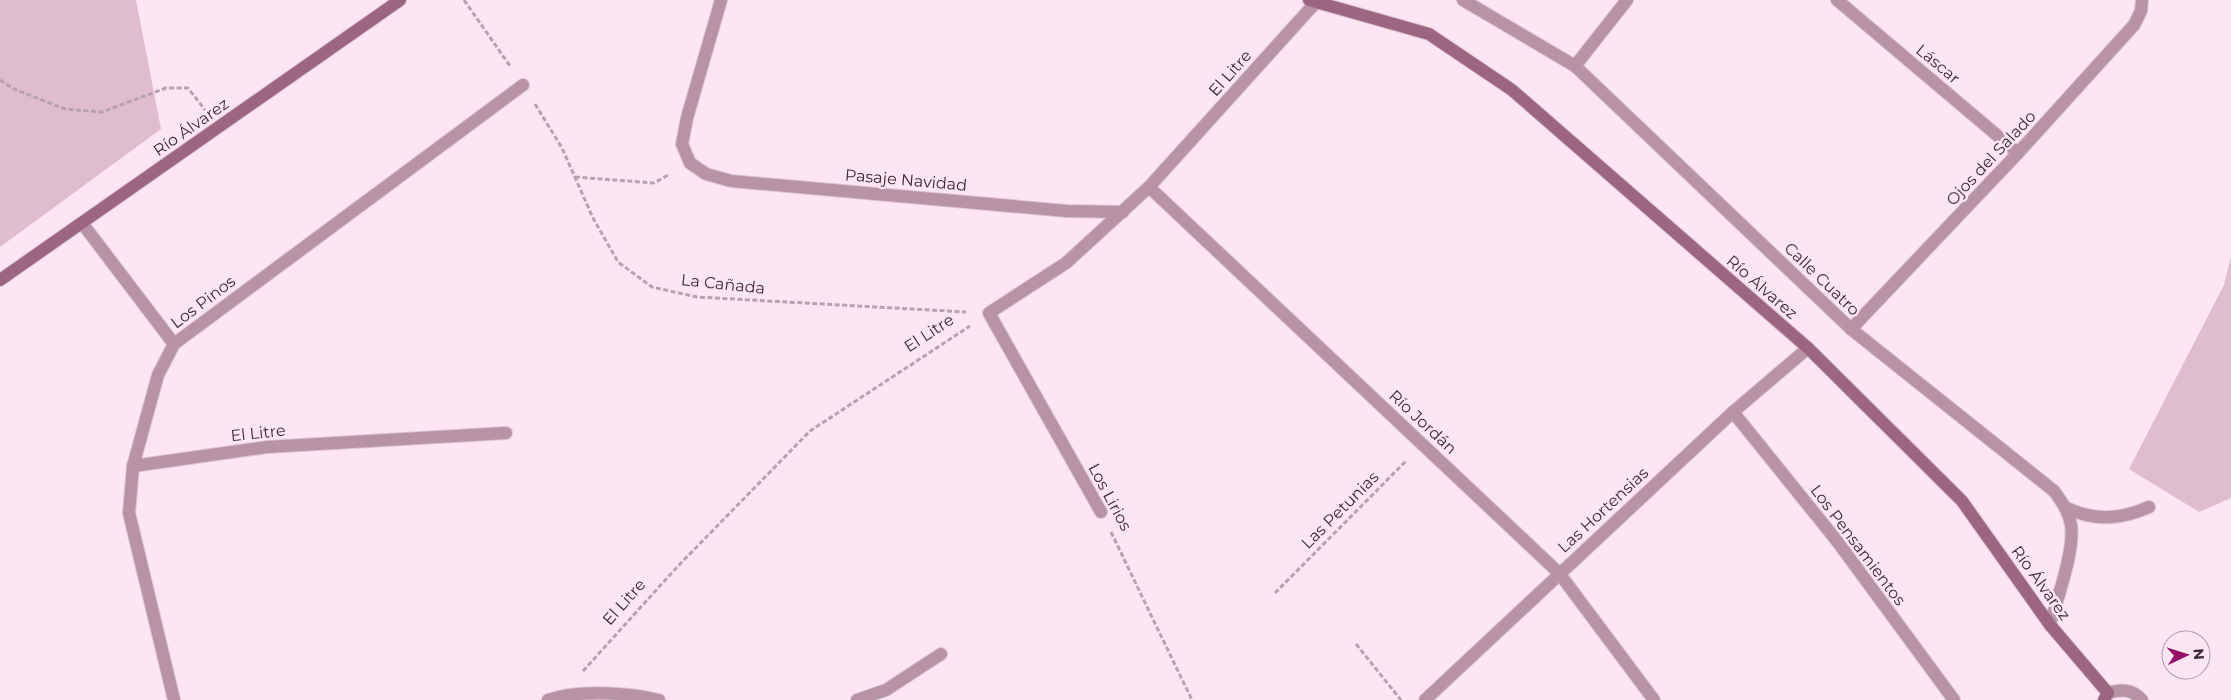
<svg xmlns="http://www.w3.org/2000/svg" width="2231" height="700" font-family="Montserrat,sans-serif">
  <rect width="100%" height="100%" fill="#fde6f1"/>
  <g fill="#dfbdce">
    <polygon points="0,0 136,0 161,129 0,247"/>
    <polygon points="2231,256 2231,498 2199,512 2129,469 2224,285"/>
  </g>
  <g fill="none" stroke-linecap="round" stroke-linejoin="round">
    <defs>
      <g id="street">
        <polyline points="721,0 687,118 682,144 690,163 706,174 731,181 1067,211 1123,212"/>
        <path d="M1463 0 1575 66 1851 329 2054 491C2062 502 2069 512 2071 525 2075 550 2057 599 2050 625"/>
        <polyline points="1837,0 2018,153"/>
        <polyline points="1575,66 1627,0"/>
        <polyline points="1149,187 1559,573 1654,700"/>
        <polyline points="82,223 174,344"/>
        <polyline points="1851,329 2018,153 2134,25 2141,11 2142,0"/>
        <polyline points="1733,412 1837,541 1954,700"/>
        <polyline points="133,466 267,447 506,433"/>
        <path d="M2066 508C2095 521 2120 520 2149 507"/>
        <polyline points="1101,512 989,313 1066,263 1149,187 1317,1"/>
        <path d="M2108 693C2122 689 2132 689 2142 700"/>
        <polyline points="174,700 129,513 133,466 158,375 174,344 523,85"/>
        <path d="M548 700C578 689 629 693 659 700"/>
        <polyline points="857,700 886,690 941,654"/>
        <polyline points="1425,700 1733,412 1808,348"/>
      </g>
      <g id="secondary">
        <polyline points="1309,0 1429,34 1512,90 1808,348 1962,501 2050,625 2108,693 2104,700"/>
        <polyline points="0,280 400,0"/>
      </g>
    </defs>
    <use href="#street" stroke="#dac4cf" stroke-width="14"/>
    <use href="#secondary" stroke="#dac4cf" stroke-width="14"/>
    <g stroke="#b7a3ac" stroke-width="3" stroke-dasharray="5 2.5" stroke-linecap="butt">
      <polyline points="464,0 510,66"/>
      <polyline points="0,80 14,89 65,109 102,112 166,88 188,88 205,110"/>
      <polyline points="535,104 562,148 593,218 618,262 652,287 697,297 966,312"/>
      <polyline points="575,177 654,183 670,174"/>
      <polyline points="1111,532 1192,700"/>
      <polyline points="1275,593 1407,460"/>
      <polyline points="1356,644 1401,700"/>
      <polyline points="583,671 678,566 810,431 970,326"/>
    </g>
    <use href="#street" stroke="#b892a5" stroke-width="12"/>
    <use href="#secondary" stroke="#9c6582" stroke-width="12"/>
  </g>
  <g text-anchor="middle" dominant-baseline="central" stroke-width="5" stroke-linejoin="round" paint-order="stroke">
    <g font-size="16" fill="#392b32" stroke="#fde6f1">
      <text transform="translate(1938 64) rotate(40)">Láscar</text>
      <text transform="translate(1230 73) rotate(-48)">El Litre</text>
      <text transform="translate(191 127) rotate(-35)">Río Álvarez</text>
      <text transform="translate(1991 158) rotate(-47)">Ojos del Salado</text>
      <text transform="translate(906 180) rotate(5)">Pasaje Navidad</text>
      <text transform="translate(1822 279) rotate(44)">Calle Cuatro</text>
      <text transform="translate(723 284) rotate(6)">La Cañada</text>
      <text transform="translate(1762 287) rotate(41)">Río Álvarez</text>
      <text transform="translate(203 302) rotate(-37)">Los Pinos</text>
      <text transform="translate(929 333) rotate(-33)">El Litre</text>
      <text transform="translate(1423 422) rotate(43)">Río Jordán</text>
      <text transform="translate(258 433) rotate(-6)">El Litre</text>
      <text transform="translate(1110 497) rotate(62)">Los Lirios</text>
      <text transform="translate(1340 510) rotate(-45)">Las Petunias</text>
      <text transform="translate(1603 510) rotate(-43)">Las Hortensias</text>
      <text transform="translate(1858 545) rotate(53)">Los Pensamientos</text>
      <text transform="translate(2041 583) rotate(54)">Río Álvarez</text>
      <text transform="translate(624 602) rotate(-48)">El Litre</text>
    </g>
  </g>
  <g transform="translate(2186 655) rotate(86)"><circle r="24" fill="#fde6f1" stroke="#af9ba5"/>
  <path d="M0-4L9 19L0 12L-9 19Z" fill="#951169"/>
  <text y="-8" font-size="14" font-weight="bold" text-anchor="middle" fill="#392b32">N</text>
  </g>
</svg>
